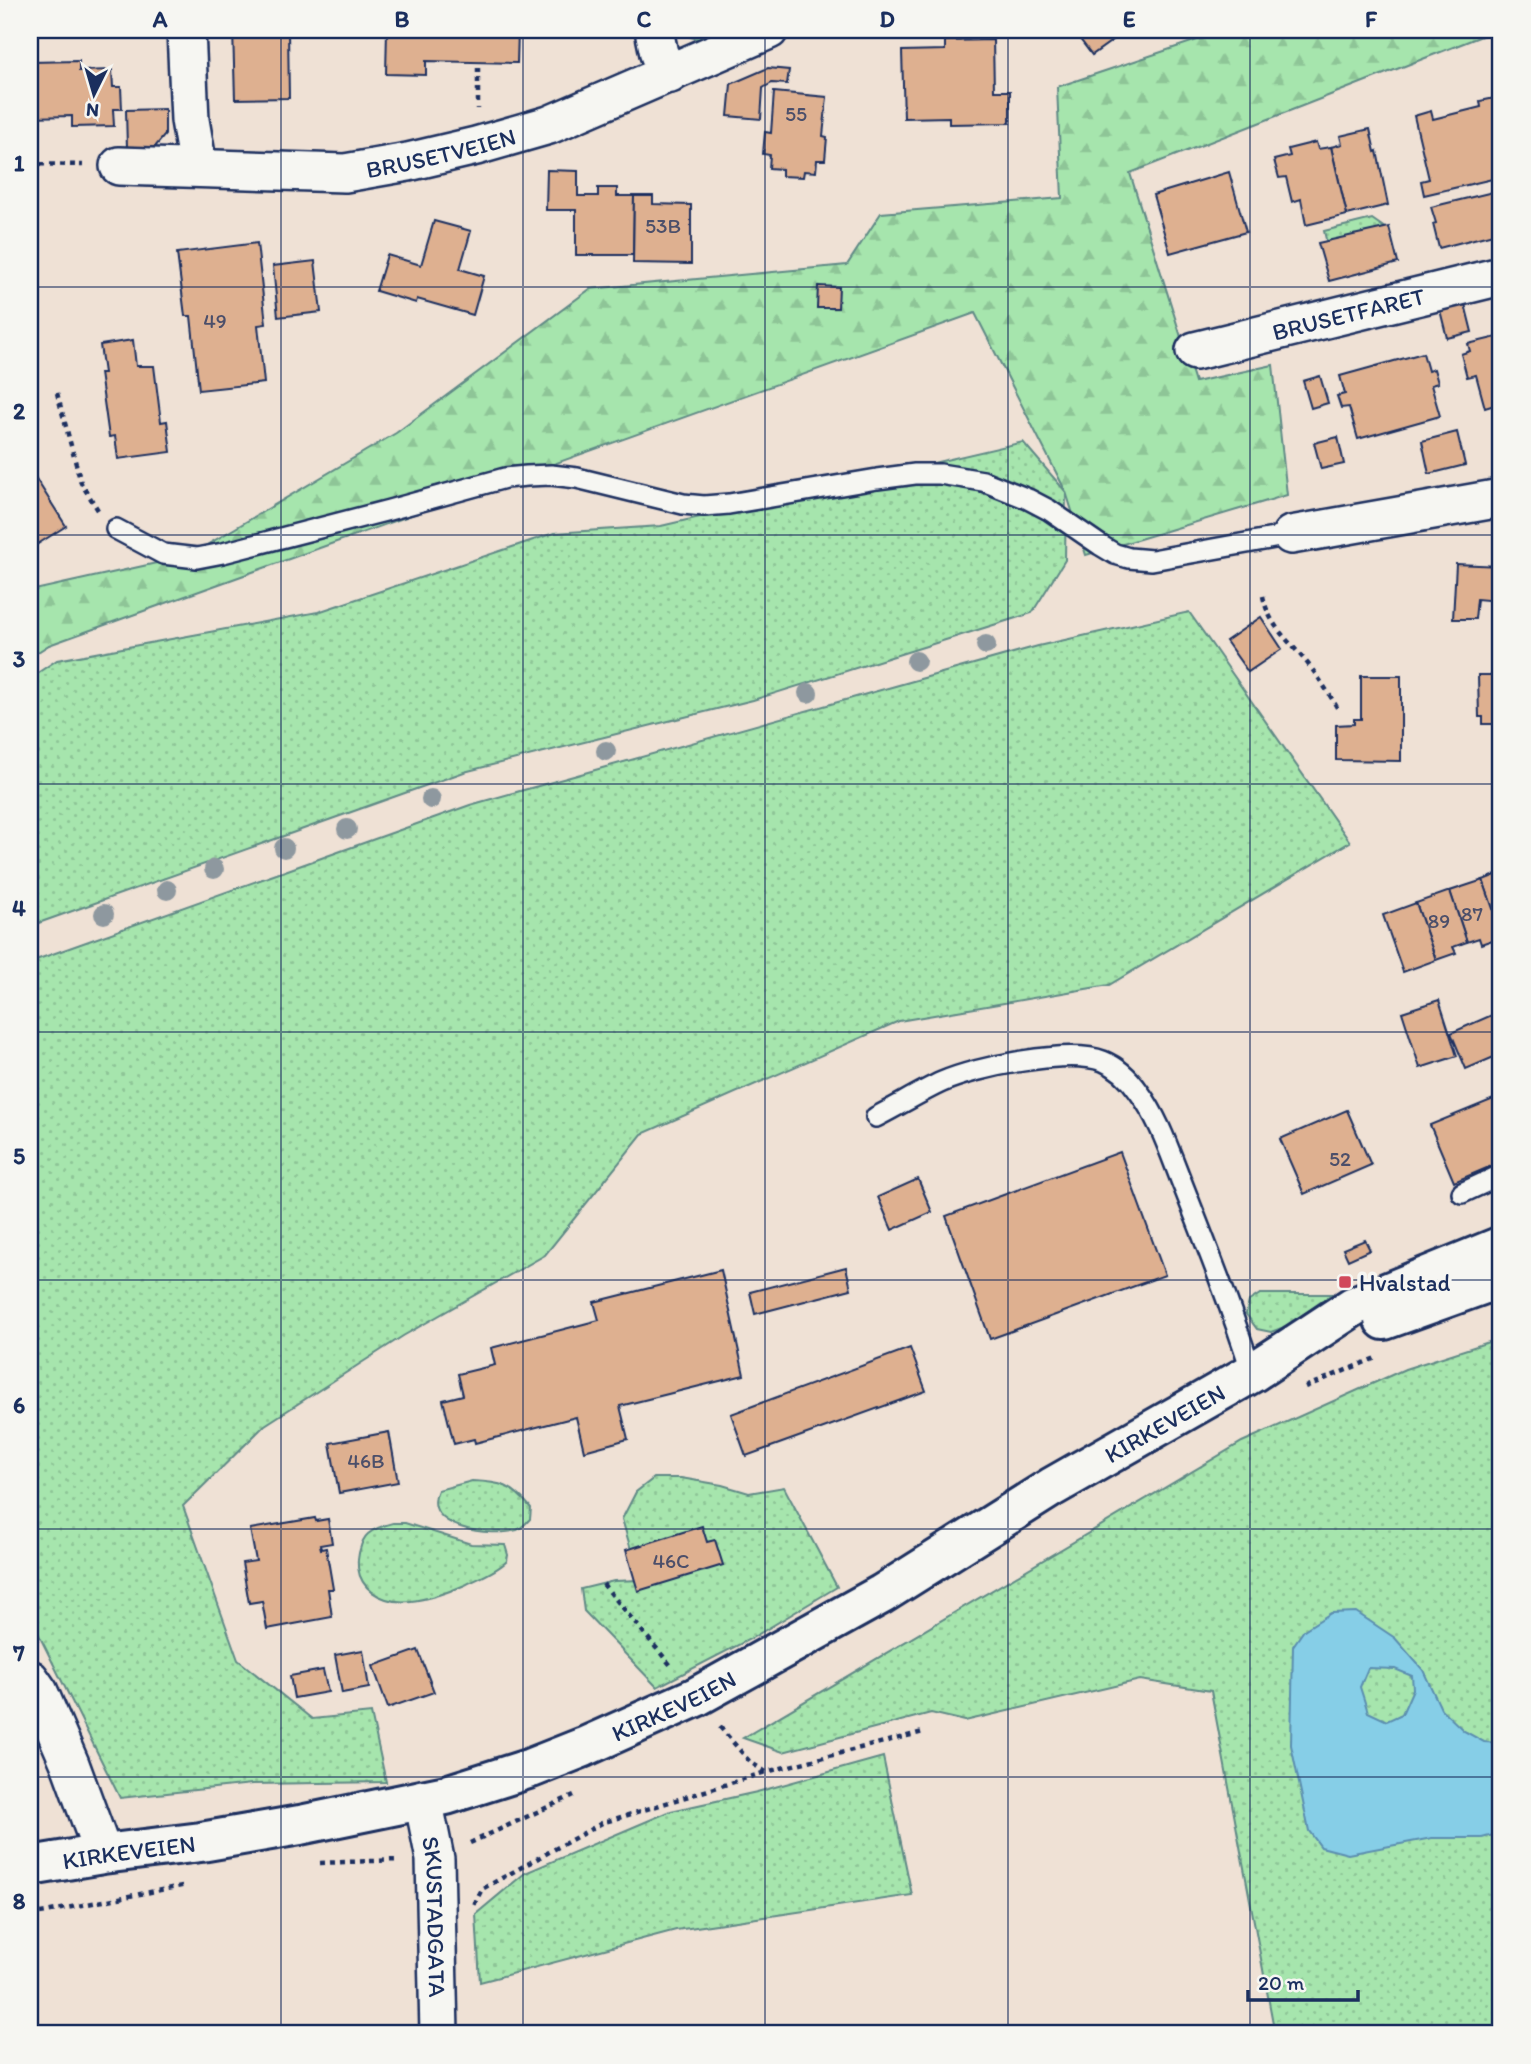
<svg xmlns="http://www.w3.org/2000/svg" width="1531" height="2064" font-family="Itim,sans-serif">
  <defs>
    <pattern id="grass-dots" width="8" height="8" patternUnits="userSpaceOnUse" patternTransform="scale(1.75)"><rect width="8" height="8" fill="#a6e5ad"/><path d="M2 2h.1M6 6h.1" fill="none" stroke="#8ec597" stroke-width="1.8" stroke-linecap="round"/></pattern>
    <pattern id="forest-firs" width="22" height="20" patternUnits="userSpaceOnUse" patternTransform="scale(1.75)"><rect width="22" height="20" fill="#a6e5ad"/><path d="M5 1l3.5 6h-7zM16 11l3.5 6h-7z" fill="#8ec597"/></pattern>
  </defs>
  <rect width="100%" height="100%" fill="#efe1d5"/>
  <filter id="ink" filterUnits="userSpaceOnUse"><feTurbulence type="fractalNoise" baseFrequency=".0143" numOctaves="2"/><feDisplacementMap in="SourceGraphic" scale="14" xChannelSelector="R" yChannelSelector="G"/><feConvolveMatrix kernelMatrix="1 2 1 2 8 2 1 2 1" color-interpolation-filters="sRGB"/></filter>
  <g filter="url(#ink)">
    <g fill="url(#grass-dots)" stroke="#608a86" stroke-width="2">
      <path d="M677 30H729C707 40 699 44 677 30Z"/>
      <polygon points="1372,219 1385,228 1394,263 1335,277 1324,231"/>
      <polygon points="1023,442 1066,492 1065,560 1032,613 753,700 464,772 30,926 30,678 57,660 318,612 554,533 661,526"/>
      <polygon points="1189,612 1350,842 1109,985 899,1021 642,1134 545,1255 403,1336 265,1425 183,1506 238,1660 312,1719 371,1713 386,1782 252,1784 120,1798 37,1631 30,1627 30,962 470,805 1038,646"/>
      <polygon points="1260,1294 1332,1294 1287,1326 1271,1332 1257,1329 1246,1314 1249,1301"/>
      <polygon points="1501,1338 1501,2034 1275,2034 1211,1691 1140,1680 965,1721 931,1713 783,1752 743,1738 1242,1442 1405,1369"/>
      <polygon points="654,1478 681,1478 722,1485 749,1493 784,1487 837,1587 752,1638 657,1687 584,1611 581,1589 614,1581 640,1580 622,1519 636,1492"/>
      <path d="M472 1481C502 1482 512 1485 531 1508L530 1519C526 1523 522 1528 517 1530 492 1537 420 1529 438 1490Z"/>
      <path d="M393 1523H405L471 1544 505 1545 508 1555 507 1561C496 1572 479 1578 465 1585 444 1594 409 1607 386 1599 365 1592 354 1575 359 1553 361 1546 362 1539 368 1534 375 1528 385 1525 393 1523Z"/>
      <polygon points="883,1757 912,1895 676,1930 480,1982 476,1914 525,1873 671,1811 757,1792"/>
    </g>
    <polygon fill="url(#forest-firs)" stroke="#608a86" stroke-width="2" points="1227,30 1497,30 1130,173 1195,382 1273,365 1287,495 1086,555 1066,492 975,313 49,645 30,657 30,591 188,556 396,433 590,289 847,265 881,213 1062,198 1057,87"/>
    <path fill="#86cee7" stroke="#5b8eb0" stroke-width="2" fill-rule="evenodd" d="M1356 1612 1395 1638 1423 1670 1441 1709 1464 1731 1484 1742 1501 1743V1833L1482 1838H1432L1348 1854 1321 1847 1309 1831 1291 1745 1293 1646 1304 1630 1331 1613ZM1368 1668 1395 1669 1412 1676 1413 1689 1402 1714 1387 1721 1368 1712 1360 1687Z"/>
    <g fill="#deb090" stroke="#1b2f5e" stroke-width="2">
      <polygon points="233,30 288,30 289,98 235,99"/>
      <polygon points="387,30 518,30 517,63 426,61 426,75 386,74"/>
      <polygon points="1073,30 1127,30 1092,55"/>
      <polygon points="993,40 994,91 1010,91 1010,123 949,124 949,117 904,118 902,51 945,50 945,41"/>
      <polygon points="79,61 79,71 112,70 113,87 121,87 122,109 113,109 114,126 72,127 72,116 30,117 30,62"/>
      <polygon points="768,68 789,70 787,84 772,83 763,88 761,119 728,116 731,84"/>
      <polygon points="774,92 827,97 823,136 827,137 825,160 817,160 816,172 804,171 803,177 782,176 782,169 769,168 770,155 763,154 765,132 771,133"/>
      <polygon points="1495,98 1501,123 1501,177 1424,195 1421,181 1429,179 1414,116 1431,111 1433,119 1481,107 1480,101"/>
      <polygon points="165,109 165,135 155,147 127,148 126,110"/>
      <polygon points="1370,129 1375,152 1377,151 1388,205 1347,215 1331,147 1342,144 1340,136"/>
      <polygon points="1316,142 1318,149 1331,147 1347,215 1306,225 1301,199 1292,202 1286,177 1279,178 1274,160 1290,156 1288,149"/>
      <polygon points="547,170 578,171 578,196 598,196 598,188 617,188 617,196 634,196 633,255 576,255 576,210 546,210"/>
      <polygon points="1229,172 1246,232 1170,253 1153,195"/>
      <polygon points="1501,190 1501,232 1439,248 1433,224 1436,223 1431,207"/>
      <polygon points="634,196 653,196 653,204 691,205 691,264 633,263"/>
      <polygon points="434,221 471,231 460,269 484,276 473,315 417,299 416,303 376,291 387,255 421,265"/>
      <polygon points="1389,227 1398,263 1329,281 1318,243"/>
      <polygon points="257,243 266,324 258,325 264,383 199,390 191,316 185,316 177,253"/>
      <polygon points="315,261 321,312 278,317 273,266"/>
      <polygon points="818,286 839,287 838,308 817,308"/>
      <polygon points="1464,300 1472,332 1447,338 1439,306"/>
      <polygon points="1501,336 1501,403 1485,408 1476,375 1467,377 1461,354 1470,351 1468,344"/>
      <polygon points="133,340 136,366 154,366 161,422 167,421 171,452 118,459 115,436 109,437 100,373 104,373 100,345"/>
      <polygon points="1423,353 1428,371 1434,369 1438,383 1431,385 1440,416 1358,439 1349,407 1341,408 1337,396 1345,394 1340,376"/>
      <polygon points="1320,376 1328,403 1311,408 1303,381"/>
      <polygon points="1457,432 1465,465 1429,474 1422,441"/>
      <polygon points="1338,437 1344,464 1321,469 1314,443"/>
      <polygon points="33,474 66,526 30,549 30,476"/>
      <polygon points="1456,564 1500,566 1498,601 1477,599 1475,619 1453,619"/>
      <polygon points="1261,617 1282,649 1248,672 1226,641"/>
      <polygon points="1501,631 1501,717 1498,717 1498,724 1483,724 1483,717 1479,717 1478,675 1495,675 1495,632"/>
      <polygon points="1361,676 1401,676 1401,761 1336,760 1336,725 1354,724 1354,719 1361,719"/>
      <polygon points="1501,873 1501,932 1483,880"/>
      <polygon points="1483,880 1501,932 1501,937 1481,944 1479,938 1467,942 1450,891"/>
      <polygon points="1450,891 1467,942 1453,947 1456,953 1436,960 1416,903"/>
      <polygon points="1416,903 1436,960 1403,972 1383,915"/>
      <polygon points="1439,1000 1457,1056 1420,1068 1402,1012"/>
      <polygon points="1501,1011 1501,1054 1466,1069 1451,1033"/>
      <polygon points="1501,1096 1501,1162 1454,1182 1430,1125"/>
      <polygon points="1347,1110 1371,1165 1304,1194 1280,1139"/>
      <polygon points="1120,1152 1165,1275 990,1339 946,1216"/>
      <polygon points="918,1179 932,1212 892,1230 878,1197"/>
      <polygon points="1365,1240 1370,1250 1348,1260 1343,1249"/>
      <polygon points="846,1267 851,1289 755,1314 750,1292"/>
      <polygon points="721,1270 744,1375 620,1406 628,1439 584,1451 576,1417 475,1443 474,1439 454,1444 443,1400 463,1395 458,1374 495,1365 491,1348 599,1320 594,1302"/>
      <polygon points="910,1348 926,1391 746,1456 731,1414"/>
      <polygon points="389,1432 398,1482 339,1493 330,1443"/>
      <polygon points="315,1518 316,1521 328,1519 332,1543 320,1545 321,1549 326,1548 333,1589 328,1589 332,1617 267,1629 262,1601 249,1603 242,1563 256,1561 250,1529"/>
      <polygon points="702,1526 707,1542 715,1540 723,1565 638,1591 626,1550"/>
      <polygon points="363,1650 369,1688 342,1693 335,1655"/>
      <polygon points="418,1650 434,1692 388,1708 373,1666"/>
      <polygon points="323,1670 328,1692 294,1698 290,1676"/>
    </g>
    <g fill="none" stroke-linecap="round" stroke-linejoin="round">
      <defs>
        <g id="service">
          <polyline points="116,529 163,554 197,558 223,553 389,510 505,478 527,476 551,475 577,478 683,504 704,506 729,504 877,479 915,474 940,474 983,481 1028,499 1049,510 1100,545 1115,554 1129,558 1152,560 1291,535"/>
          <path d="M876 1117C898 1106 920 1092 942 1082 976 1067 1069 1048 1103 1061 1118 1067 1130 1079 1139 1092 1160 1120 1171 1156 1184 1188 1208 1249 1232 1310 1252 1373"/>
          <polyline points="1462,1193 1501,1175"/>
        </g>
        <g id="minor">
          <polyline points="186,30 190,120 198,167"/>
          <polyline points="654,30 659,54 670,74"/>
          <path id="s1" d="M119 166 345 173 408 162 476 146 549 125 769 30"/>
          <path id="s2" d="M1195 351 1501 276"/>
          <polyline points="1291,535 1501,498"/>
          <polyline points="30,1679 39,1692 70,1764 103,1854"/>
          <path id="s3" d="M423 1799 435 1859 439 2034"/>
        </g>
        <g id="secondary">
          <polyline points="1384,1320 1501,1278"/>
          <path id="s4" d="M30 1866 103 1854 201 1842 300 1825 446 1795 531 1768 584 1747 696 1697 882 1594 1052 1487 1252 1373 1354 1306 1501 1246"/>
        </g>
      </defs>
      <use href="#service" stroke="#1b2f5e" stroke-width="24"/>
      <use href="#minor" stroke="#1b2f5e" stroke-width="42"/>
      <use href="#secondary" stroke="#1b2f5e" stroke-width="44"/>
      <g stroke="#1b2f5e" stroke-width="4.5" stroke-dasharray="5 5" stroke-linecap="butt">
        <polyline points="478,68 478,109"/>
        <polyline points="30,164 83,165"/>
        <polyline points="57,393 81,483 98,510"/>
        <path d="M1263 596C1269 627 1290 641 1308 664 1320 679 1330 695 1339 711"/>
        <polyline points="1305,1387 1378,1357"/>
        <polyline points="603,1584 673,1668"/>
        <polyline points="720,1727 750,1762 766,1772 923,1732"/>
        <polyline points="470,1843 574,1795"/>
        <polyline points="320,1863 399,1860"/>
        <polyline points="474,1905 482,1889 602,1823 766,1772"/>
        <polyline points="30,1915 187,1885"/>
      </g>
      <use href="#service" stroke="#f6f6f2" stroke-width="19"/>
      <use href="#minor" stroke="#f6f6f2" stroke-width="37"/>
      <use href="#secondary" stroke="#f6f6f2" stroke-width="38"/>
    </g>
    <g fill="#8e989f">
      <circle cx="986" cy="645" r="10"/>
      <circle cx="916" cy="661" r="10"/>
      <circle cx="808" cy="693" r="10"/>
      <circle cx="606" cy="751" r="10"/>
      <circle cx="431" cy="799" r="10"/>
      <circle cx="347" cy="829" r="10"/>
      <circle cx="284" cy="848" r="10"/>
      <circle cx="214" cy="869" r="10"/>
      <circle cx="167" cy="890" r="10"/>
      <circle cx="104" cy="914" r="10"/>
    </g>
  </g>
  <path fill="none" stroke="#1b2f5e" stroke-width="2" stroke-opacity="0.55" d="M281 30V2034M523 30V2034M765 30V2034M1008 30V2034M1250 30V2034M30 287H1501M30 535H1501M30 784H1501M30 1032H1501M30 1280H1501M30 1529H1501M30 1777H1501"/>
  <rect fill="#d1495b" stroke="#f6f6f2" stroke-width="2.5" x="1338" y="1275" width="14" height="14" rx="3.5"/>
  <g text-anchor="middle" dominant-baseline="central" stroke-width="7" stroke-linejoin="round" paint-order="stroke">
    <g font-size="21" fill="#4c4f6a">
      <text x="796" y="113">55</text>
      <text x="663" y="225">53B</text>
      <text x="215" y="320">49</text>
      <text x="1472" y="913">87</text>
      <text x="1439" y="920">89</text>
      <text x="1340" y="1158">52</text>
      <text x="366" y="1460">46B</text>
      <text x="671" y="1560">46C</text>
    </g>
    <g font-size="24" fill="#1b2f5e" stroke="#f6f6f2">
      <text stroke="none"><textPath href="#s1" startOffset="324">BRUSETVEIEN</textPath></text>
      <text stroke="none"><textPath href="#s2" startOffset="158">BRUSETFARET</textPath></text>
      <text stroke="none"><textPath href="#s4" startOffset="1234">KIRKEVEIEN</textPath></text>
      <text stroke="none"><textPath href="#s4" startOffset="667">KIRKEVEIEN</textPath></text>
      <text stroke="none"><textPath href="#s4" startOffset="100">KIRKEVEIEN</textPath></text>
      <text stroke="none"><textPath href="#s3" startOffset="119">SKUSTADGATA</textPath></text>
    </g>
    <g font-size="24" fill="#1b2f5e" stroke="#f6f6f2" text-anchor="start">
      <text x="1359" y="1282">Hvalstad</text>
    </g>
  </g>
  <rect width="1531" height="2064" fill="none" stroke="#f6f6f2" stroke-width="77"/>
  <g transform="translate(94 94) rotate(185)" stroke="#f6f6f2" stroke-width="5" paint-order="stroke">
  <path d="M0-5L12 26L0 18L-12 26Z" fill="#1b2f5e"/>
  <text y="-10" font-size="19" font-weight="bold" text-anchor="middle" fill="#1b2f5e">N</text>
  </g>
  <path d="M1248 1990v10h110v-10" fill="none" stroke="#1b2f5e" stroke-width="3.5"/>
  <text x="1258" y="1990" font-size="21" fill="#1b2f5e" stroke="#f6f6f2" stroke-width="5" paint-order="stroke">20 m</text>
  <rect x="38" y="38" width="1454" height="1987" fill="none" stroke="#1b2f5e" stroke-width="2.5"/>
  <g font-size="23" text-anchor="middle" font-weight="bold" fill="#1b2f5e">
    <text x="160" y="27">A</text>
    <text x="402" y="27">B</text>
    <text x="644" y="27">C</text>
    <text x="887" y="27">D</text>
    <text x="1129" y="27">E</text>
    <text x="1371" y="27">F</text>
    <text x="19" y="171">1</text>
    <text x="19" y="419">2</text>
    <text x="19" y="667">3</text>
    <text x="19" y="916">4</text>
    <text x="19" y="1164">5</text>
    <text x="19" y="1413">6</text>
    <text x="19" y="1661">7</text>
    <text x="19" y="1909">8</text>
  </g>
</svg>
